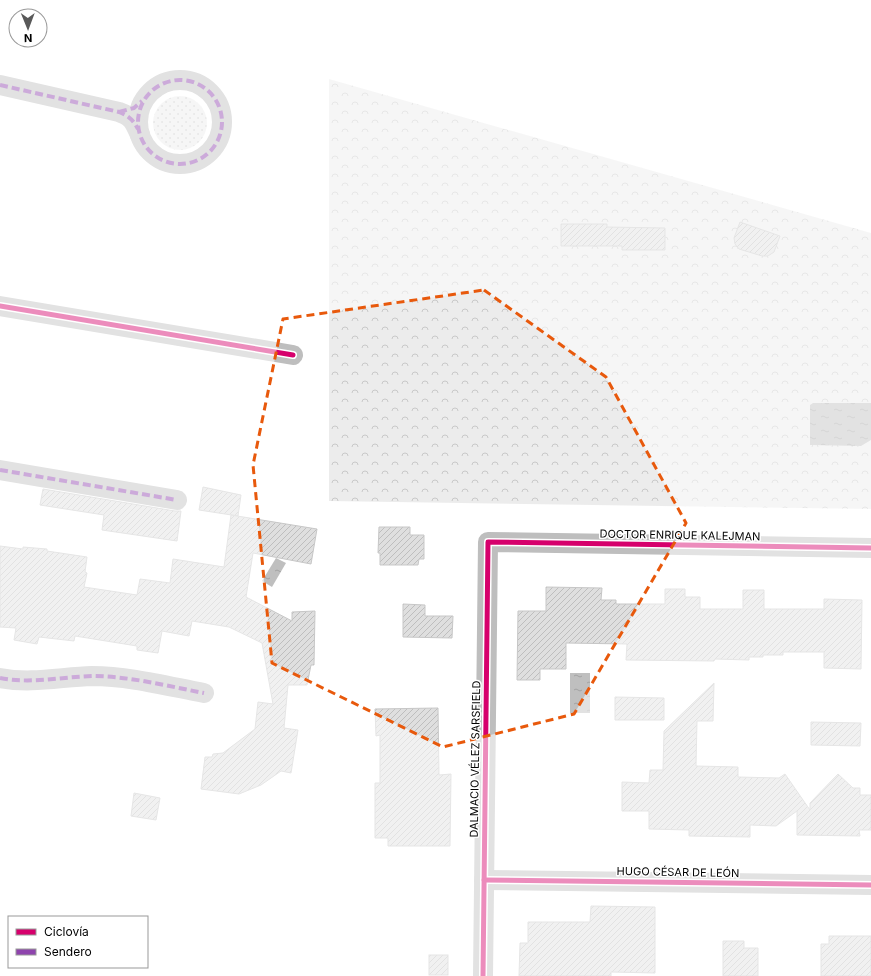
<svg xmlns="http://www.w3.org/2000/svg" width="871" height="976" font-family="Inter,sans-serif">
  <defs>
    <pattern id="grass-dots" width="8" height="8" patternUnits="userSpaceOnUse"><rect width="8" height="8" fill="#ececec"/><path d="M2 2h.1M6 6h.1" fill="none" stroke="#c9c9c9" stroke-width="1.8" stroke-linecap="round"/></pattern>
    <pattern id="park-crowns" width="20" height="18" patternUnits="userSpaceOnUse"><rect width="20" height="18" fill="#ececec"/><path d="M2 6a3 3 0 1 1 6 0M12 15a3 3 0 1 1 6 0" fill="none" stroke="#c9c9c9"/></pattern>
    <pattern id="water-ripples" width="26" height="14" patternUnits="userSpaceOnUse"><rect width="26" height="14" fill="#bfbfbf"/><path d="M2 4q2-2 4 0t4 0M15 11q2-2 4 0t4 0" fill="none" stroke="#a2a2a2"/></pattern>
    <pattern id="building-hatch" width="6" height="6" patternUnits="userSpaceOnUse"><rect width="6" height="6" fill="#dfdfdf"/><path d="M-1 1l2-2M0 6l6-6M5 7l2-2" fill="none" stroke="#bebebe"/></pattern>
  </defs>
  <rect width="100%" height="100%" fill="#fff"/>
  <circle fill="url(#grass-dots)" cx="180" cy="123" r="27"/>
  <polygon fill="url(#park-crowns)" points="329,79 871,233 871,509 329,501"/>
  <g fill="url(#water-ripples)">
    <polygon points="813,403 871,403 871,440 861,446 810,445 810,405"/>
    <polygon points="276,558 286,563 272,587 262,581"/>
    <rect x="570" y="673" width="20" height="40"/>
  </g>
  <g fill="url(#building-hatch)" stroke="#c7c7c7">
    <polygon points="740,222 780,236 774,252 768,256 762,256 739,249 735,244 734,238"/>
    <polygon points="561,224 607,224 607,227 665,228 665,250 622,250 622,246 561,246"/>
    <polygon points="203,487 241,495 238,516 199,510"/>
    <polygon points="43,489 175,511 181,511 177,541 102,530 104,515 40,505"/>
    <polygon points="231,515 317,529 311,564 253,553 246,597 292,621 292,612 315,611 314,665 311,665 307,685 288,685 284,728 298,730 291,773 281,771 261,785 239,794 201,789 205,757 212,757 213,754 223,753 255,729 258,702 273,704 262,643 229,627 192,621 189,636 162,631 158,653 137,650 137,646 75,636 74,641 39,637 37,644 14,640 16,628 0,627 0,546 23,549 23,547 47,549 47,551 87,557 85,572 87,573 84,587 137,595 140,579 170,583 173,559 224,567"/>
    <polygon points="379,527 410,527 410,535 424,535 424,559 419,559 418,565 380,565 380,553 378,553"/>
    <polygon points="546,587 602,588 601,600 616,600 616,604 665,604 665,589 685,589 685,597 700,597 700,609 743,609 743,590 764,590 764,609 824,609 824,599 862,600 861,669 824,668 824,652 783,652 783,655 763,655 763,657 749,657 749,660 715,659 714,661 626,660 627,644 566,643 566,669 540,669 540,680 517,680 518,611 546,611"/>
    <polygon points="403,604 425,605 425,616 453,616 452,638 403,637"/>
    <polygon points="714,683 713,721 697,721 696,766 738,767 738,777 779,778 785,774 810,810 810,803 838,774 853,788 860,788 860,795 871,795 871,830 859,830 860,836 797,835 797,811 776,826 750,825 750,837 689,836 689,830 649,829 649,811 622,811 622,782 649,783 650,770 663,770 664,731"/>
    <polygon points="615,697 664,698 664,720 615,720"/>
    <polygon points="438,708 439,775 451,774 450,846 388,846 388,838 375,838 375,783 380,783 380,735 376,736 375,709"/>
    <polygon points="811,722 861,723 860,746 811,745"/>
    <polygon points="134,793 160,798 156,820 131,816"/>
    <polygon points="591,906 655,907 655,973 611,972 611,976 519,976 520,943 528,943 528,922 590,922"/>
    <polygon points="829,936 871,936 871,976 821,976 821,944 829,944"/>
    <polygon points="723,941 744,941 744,948 758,948 758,976 723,976"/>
    <rect x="429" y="955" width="19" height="20"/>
  </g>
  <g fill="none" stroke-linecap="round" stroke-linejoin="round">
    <g stroke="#bebebe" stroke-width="20">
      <circle cx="180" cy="122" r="42"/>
      <path d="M0 85 119 112C133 117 134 122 140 135"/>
      <polyline points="0,306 293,355"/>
      <polyline points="0,470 177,500"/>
      <path d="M0 678C31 684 61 677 92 676 129 676 167 686 204 693"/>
      <polyline points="484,880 871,885"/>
      <polyline points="483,976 488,542 871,548"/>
    </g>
    <g stroke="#8e44ad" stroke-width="4" stroke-dasharray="8 4" stroke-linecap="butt">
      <circle cx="180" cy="122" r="42"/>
      <path d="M0 85 119 112C129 116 133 120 138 129"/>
      <polyline points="119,112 134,108 142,101"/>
      <polyline points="0,470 177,500"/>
      <path d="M0 678C31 684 61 677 92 676 129 676 167 686 204 693"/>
    </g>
    <defs>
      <g id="cycleway">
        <polyline points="0,306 293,355"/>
        <polyline points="484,880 871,885"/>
        <polyline points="483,976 488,542 871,548"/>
      </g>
    </defs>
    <use href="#cycleway" stroke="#fff" stroke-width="8"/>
    <use href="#cycleway" stroke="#d6006c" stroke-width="5"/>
  </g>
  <path d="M0 0H871V976H0ZM484 290 606 377 686 523 574 714 443 747 272 663 253 465 283 319Z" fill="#fff" fill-opacity=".55" fill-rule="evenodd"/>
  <path fill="none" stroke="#e8590c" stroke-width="3" stroke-dasharray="8 5" stroke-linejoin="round" d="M484 290 606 377 686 523 574 714 443 747 272 663 253 465 283 319Z"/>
  <g text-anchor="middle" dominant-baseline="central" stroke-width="3" stroke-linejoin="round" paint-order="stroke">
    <g font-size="11" fill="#000" stroke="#fff">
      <text transform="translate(680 535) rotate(1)">DOCTOR ENRIQUE KALEJMAN</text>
      <text transform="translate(475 759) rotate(-89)">DALMACIO VÉLEZ SARSFIELD</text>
      <text transform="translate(678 872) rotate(1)">HUGO CÉSAR DE LEÓN</text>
    </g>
  </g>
  <rect x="8" y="916" width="140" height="52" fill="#ffffff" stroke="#999999"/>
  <rect x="16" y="929" width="20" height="6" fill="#d6006c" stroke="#999999"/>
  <text x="44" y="936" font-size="12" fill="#000000">Ciclovía</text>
  <rect x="16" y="949" width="20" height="6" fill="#8e44ad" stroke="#999999"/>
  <text x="44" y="956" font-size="12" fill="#000000">Sendero</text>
  <g transform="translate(28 28) rotate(179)"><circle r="19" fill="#ffffff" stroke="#999999"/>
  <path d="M0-3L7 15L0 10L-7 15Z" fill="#595959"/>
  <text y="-6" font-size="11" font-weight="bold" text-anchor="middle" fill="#000000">N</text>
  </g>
</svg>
